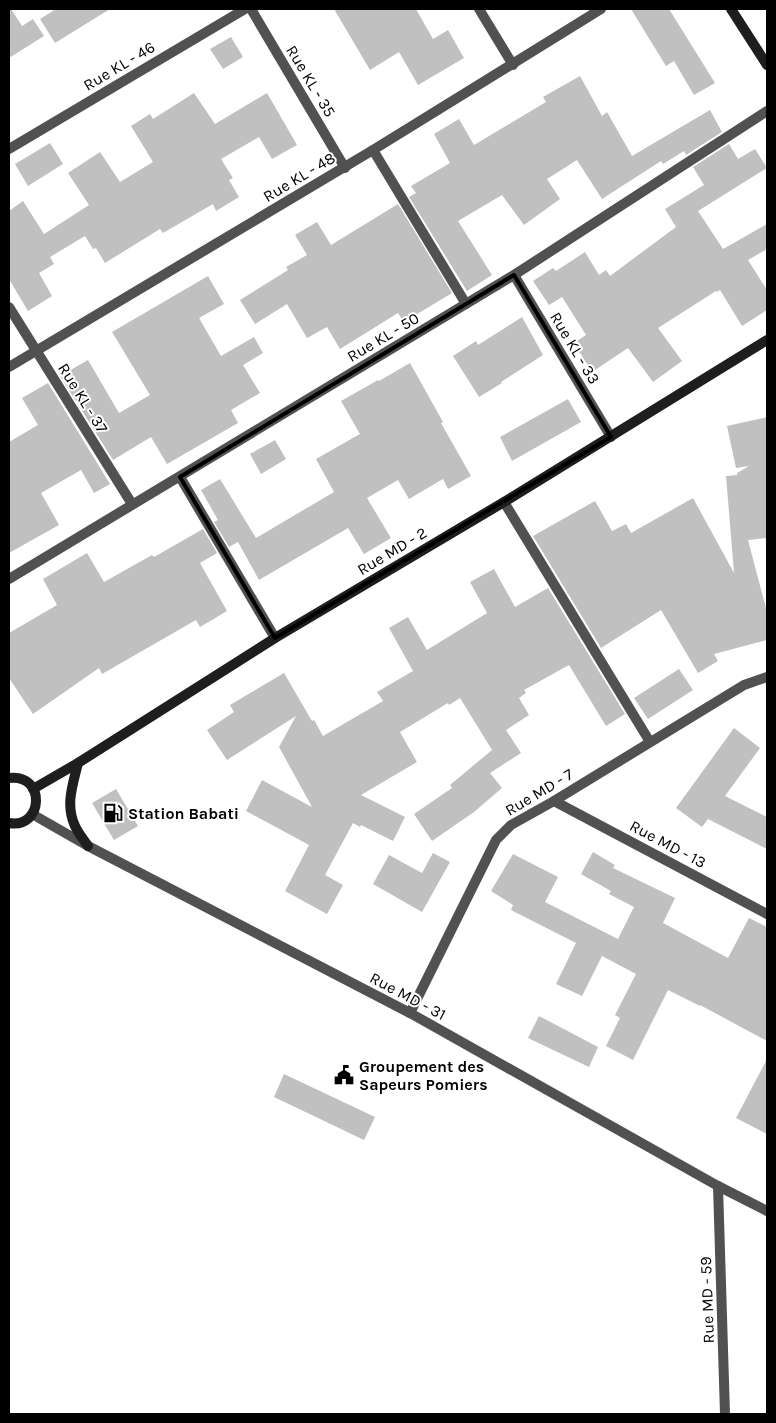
<svg xmlns="http://www.w3.org/2000/svg" width="776" height="1423" font-family="Karla,sans-serif">
  <rect width="100%" height="100%" fill="#fff"/>
  <g fill="#c0c0c0">
    <polygon points="9,9 11,9 22,26 33,19 44,36 9,58"/>
    <polygon points="56,9 110,9 55,43 40,19"/>
    <polygon points="334,9 416,9 433,39 448,30 464,58 418,85 399,52 370,70"/>
    <polygon points="631,9 669,9 715,83 694,95 674,61 666,66"/>
    <polygon points="231,37 243,57 223,69 210,49"/>
    <polygon points="580,76 602,116 607,112 632,156 710,110 722,132 686,155 684,151 663,164 661,161 602,199 577,160 547,179 560,199 524,225 502,195 458,221 492,275 467,291 409,197 416,193 411,186 450,163 434,134 459,119 474,145 546,102 543,97"/>
    <polygon points="194,93 215,124 267,93 297,145 272,159 259,137 221,159 233,178 229,180 239,197 216,211 213,204 163,233 160,229 105,263 96,248 93,249 85,236 50,257 54,264 39,273 52,296 28,311 9,279 9,211 23,201 44,234 89,205 68,173 100,152 120,182 153,162 131,126 150,114 153,119"/>
    <polygon points="50,143 63,164 28,186 15,164"/>
    <polygon points="729,144 738,159 755,149 767,168 698,211 723,249 767,224 767,249 748,260 767,290 767,310 742,326 720,290 717,292 716,291 658,328 682,361 653,382 628,348 592,372 574,343 586,335 562,297 549,305 533,281 553,268 556,271 585,252 599,275 606,270 610,276 676,227 665,209 704,185 693,167"/>
    <polygon points="398,204 452,293 404,322 398,313 340,349 327,327 307,338 287,304 255,324 240,300 288,270 286,267 307,255 295,235 317,222 331,245"/>
    <polygon points="208,276 224,304 199,318 221,356 254,337 263,353 243,365 260,393 231,410 238,423 167,464 151,437 113,460 60,376 88,360 119,413 150,395 112,332"/>
    <polygon points="522,317 543,355 501,382 502,383 479,397 453,356 476,341 478,345"/>
    <polygon points="410,363 443,422 441,423 471,476 448,489 443,479 409,499 398,480 367,498 391,538 364,554 348,528 259,580 238,542 229,547 214,522 218,520 201,490 220,479 256,538 334,492 316,459 360,434 341,401 378,380 379,381"/>
    <polygon points="48,383 110,484 94,493 81,470 41,493 59,525 9,553 9,442 38,425 22,398"/>
    <polygon points="568,399 581,422 512,461 500,437"/>
    <polygon points="767,417 767,538 748,540 767,612 767,640 714,654 718,661 698,673 661,610 601,648 533,536 595,501 612,531 626,524 631,533 693,498 734,573 726,476 737,475 737,473 749,466 736,468 727,426"/>
    <polygon points="275,440 286,459 261,474 250,454"/>
    <polygon points="203,529 217,553 200,563 227,611 200,627 196,620 102,674 99,668 33,714 9,678 9,633 57,605 43,579 87,553 104,582 152,555 154,557"/>
    <polygon points="494,569 515,607 548,588 625,714 606,726 569,665 524,690 526,693 519,698 529,715 506,730 521,753 490,773 502,788 474,812 432,841 414,814 452,788 450,785 492,750 460,698 449,705 448,703 400,732 417,762 361,795 405,817 393,841 361,825 360,827 353,823 325,875 343,885 327,914 285,891 309,845 246,811 262,780 312,807 279,747 296,716 227,760 207,730 234,712 230,705 284,673 312,721 314,720 323,736 383,701 377,692 413,671 389,628 408,617 427,650 487,613 470,582"/>
    <polygon points="679,669 693,690 648,719 634,698"/>
    <polygon points="734,728 760,748 725,796 767,817 767,849 708,819 702,827 676,808"/>
    <polygon points="116,789 138,826 114,840 92,803"/>
    <polygon points="593,852 615,865 613,868 675,898 663,923 728,958 749,918 767,927 767,1041 700,1005 700,1006 668,990 633,1060 606,1046 620,1018 615,1015 636,974 602,956 582,996 556,984 576,943 511,910 513,905 491,891 513,854 558,877 545,902 618,939 634,907 609,894 611,891 581,874"/>
    <polygon points="433,853 450,862 422,912 373,884 389,855 422,873"/>
    <polygon points="539,1016 598,1047 589,1067 528,1038"/>
    <polygon points="767,1059 767,1134 736,1118"/>
    <polygon points="284,1074 375,1117 364,1140 274,1097"/>
  </g>
  <g fill="none" stroke-linecap="round" stroke-linejoin="round">
    <polyline stroke="#515151" stroke-width="10" points="504,502 650,742"/>
    <g stroke="#515151" stroke-width="10">
      <polyline points="251,9 345,168"/>
      <polyline points="479,9 513,65"/>
      <polyline points="9,149 245,9"/>
      <polyline points="373,150 466,304"/>
      <polyline points="514,275 611,437"/>
      <polyline points="9,307 132,504"/>
      <polyline points="9,367 373,150 601,9"/>
      <polyline points="180,477 275,638"/>
      <polyline points="9,579 514,275 767,111"/>
      <polyline points="554,801 767,914"/>
      <polyline points="32,814 88,846 410,1013 718,1186 767,1211"/>
      <polyline points="410,1013 486,860 496,840 511,825 554,801 744,685 767,677"/>
      <polyline points="718,1186 725,1414"/>
    </g>
    <g stroke="#1e1e1e" stroke-width="10">
      <polyline points="731,9 767,65"/>
      <path d="M78 763C73 784 65 805 75 826 78 833 84 840 88 846"/>
      <path d="M9 778C46 773 44 829 9 823"/>
      <polyline points="33,789 78,763 275,638 504,502 767,340"/>
    </g>
  </g>
  <path fill="none" stroke="#000" stroke-width="4" stroke-linejoin="round" d="M514 275 611 437 275 638 180 477Z"/>
  <defs>
    <symbol id="fuel-bare" viewBox="-9 -9 18 18"><path d="M-5.5-6h7V0h2V4h1.3V-2.5L3-4.5l.8-.8L6-3V5H2.5V1h-1V6h-7ZM-4.2-4.7v3.2H.2V-4.7Z" fill="#000" stroke="#fff" stroke-width="2.5" paint-order="stroke"/></symbol>
    <symbol id="civic-bare" viewBox="-9 -9 18 18"><path d="M-.6-6.5H3V-4.5H.6V-3L4-1V1h2V6H-6V1h2V-1L-.6-3ZM-1.2 2.5V6h2.4V2.5Z" fill="#000" stroke="#fff" stroke-width="2.5" paint-order="stroke"/></symbol>
  </defs>
  <g fill-rule="evenodd">
    <use href="#fuel-bare" x="99" y="799" width="28" height="28"/>
    <use href="#civic-bare" x="330" y="1061" width="28" height="28"/>
  </g>
  <g text-anchor="middle" dominant-baseline="central" stroke-width="4" stroke-linejoin="round" paint-order="stroke">
    <g font-size="16" fill="#000" stroke="#fff">
      <text transform="translate(119 66) rotate(-31)">Rue KL - 46</text>
      <text transform="translate(311 81) rotate(59)">Rue KL - 35</text>
      <text transform="translate(299 177) rotate(-31)">Rue KL - 48</text>
      <text transform="translate(383 337) rotate(-31)">Rue KL - 50</text>
      <text transform="translate(575 348) rotate(59)">Rue KL - 33</text>
      <text transform="translate(83 398) rotate(58)">Rue KL - 37</text>
      <text transform="translate(392 551) rotate(-31)">Rue MD - 2</text>
      <text transform="translate(539 792) rotate(-31)">Rue MD - 7</text>
      <text transform="translate(668 844) rotate(28)">Rue MD - 13</text>
      <text transform="translate(408 996) rotate(28)">Rue MD - 31</text>
      <text transform="translate(707 1300) rotate(-92)">Rue MD - 59</text>
    </g>
    <g font-size="16" font-weight="bold" fill="#000" stroke="#fff" text-anchor="start">
      <text x="128" y="813">Station Babati</text>
      <text x="359" y="1066">Groupement des<tspan x="359" dy="18">Sapeurs Pomiers</tspan></text>
    </g>
  </g>
  <rect width="776" height="1423" fill="none" stroke="#000000" stroke-width="20"/>
</svg>
